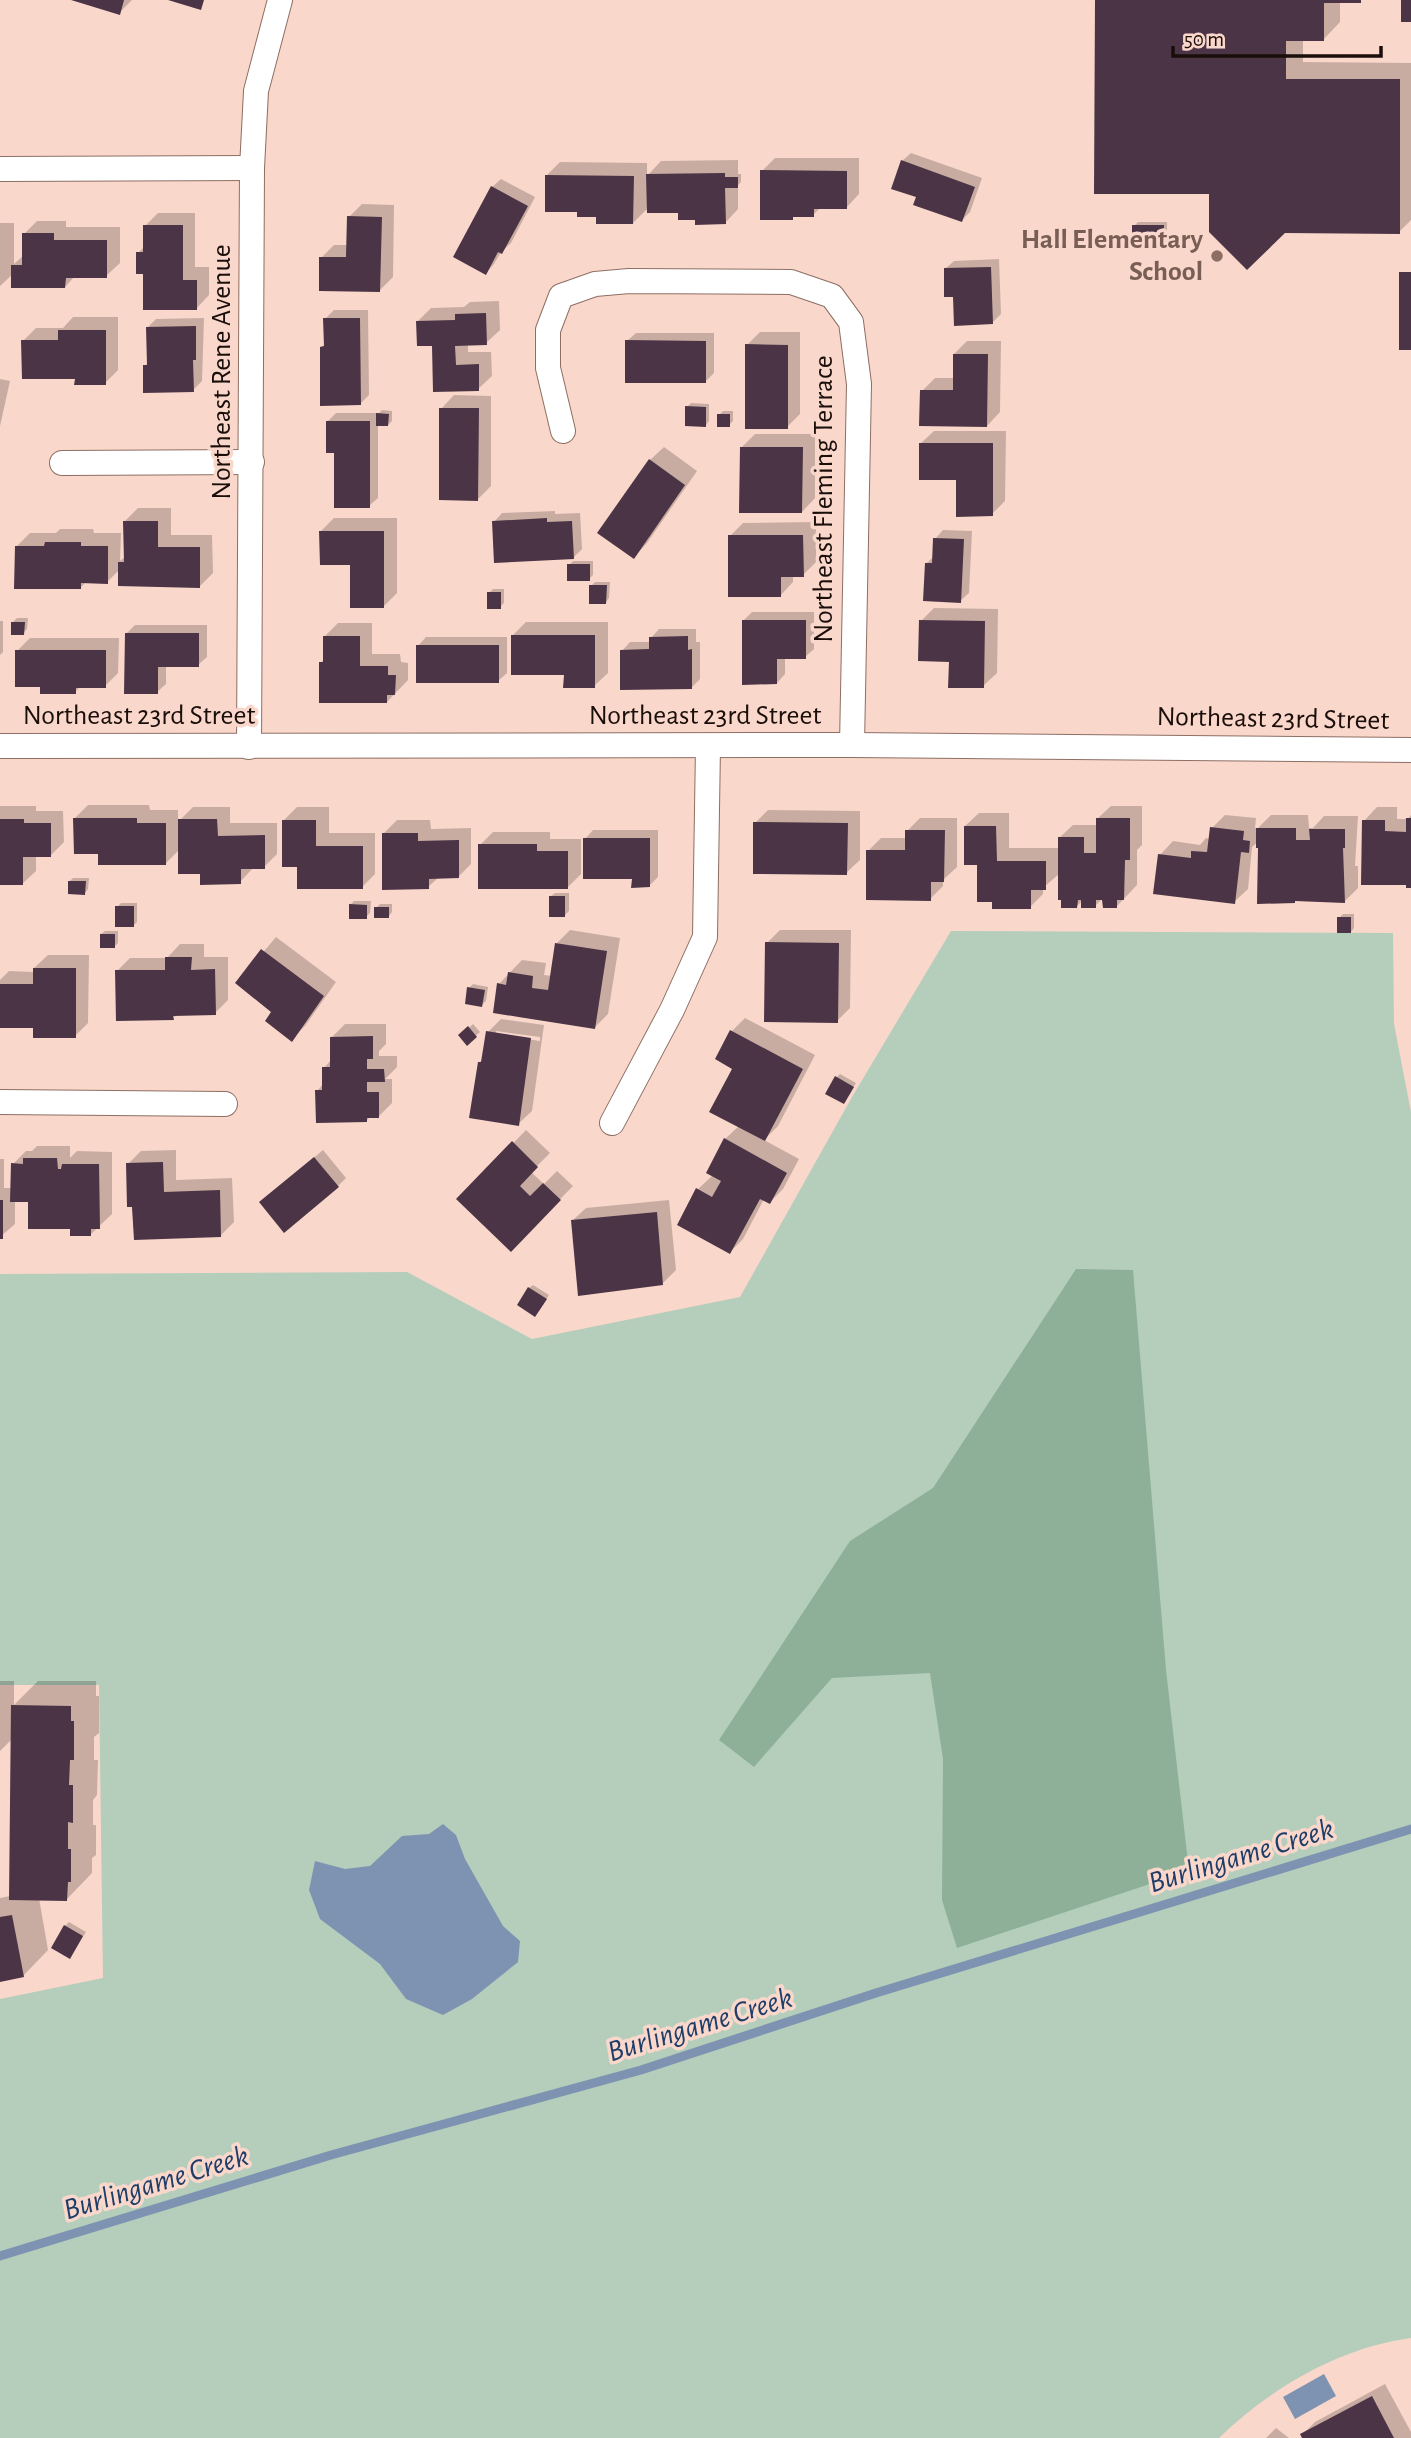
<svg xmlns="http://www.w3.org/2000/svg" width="1411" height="2438" font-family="'Alegreya Sans',sans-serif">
  <rect width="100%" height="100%" fill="#fad7cb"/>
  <path fill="#b4cebb" d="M951 931 1393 933 1394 1024 1411 1112V2338C1338 2348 1271 2388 1219 2438H0V1999L103 1978 99 1685H0V1274L407 1272 532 1339 740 1297 852 1097Z"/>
  <polygon fill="#8eb098" points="1076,1269 1133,1270 1166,1670 1189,1871 957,1948 942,1900 943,1759 930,1673 832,1678 754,1767 719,1740 850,1541 933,1488"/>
  <g fill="#7d93b1">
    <polygon points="443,1824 456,1835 465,1859 503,1926 520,1941 518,1962 472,1999 443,2015 406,1999 380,1964 320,1919 309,1890 315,1861 345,1869 370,1866 402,1836 429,1834"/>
    <polygon points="1324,2374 1336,2396 1295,2419 1283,2397"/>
  </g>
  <g fill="#0003" fill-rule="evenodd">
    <polygon points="75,0 132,0 119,13"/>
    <polygon points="1096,0 1362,0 1340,1 1340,22 1323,40 1303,39 1303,62 1411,63 1411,220 1399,232 1211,192"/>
    <polygon points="911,153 982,178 970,212 962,220 918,196 902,161"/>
    <polygon points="775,158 859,158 859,194 846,208 820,208 813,215 795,215 792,218 762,171"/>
    <polygon points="738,160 738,174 741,174 741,182 738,185 738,209 725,223 697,218 679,211 649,207 633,223 579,211 547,175 560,162 647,163 647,176 661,161"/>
    <polygon points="501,179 535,197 511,243 501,252 494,264 486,273 492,187"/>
    <polygon points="362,204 394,205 393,277 380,290 321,258 334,245 348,245 349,217"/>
    <polygon points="158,213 195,213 195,267 209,267 209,295 196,309 145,272 138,253 145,246 145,226"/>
    <polygon points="37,221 66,221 66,227 120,227 120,263 106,276 75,276 65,287 13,274 0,286 0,223 14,223 14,264 24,255 24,234"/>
    <polygon points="1138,222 1167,222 1167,230 1163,234 1134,226"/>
    <polygon points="999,259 1001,314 993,322 954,296 945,269 954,261"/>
    <polygon points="499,301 500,330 486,343 468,344 468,352 491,352 492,376 478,389 434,344 418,321 431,308 464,307 470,302"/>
    <polygon points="334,310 368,310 369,395 361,403 322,347 326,343 325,319"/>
    <polygon points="73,317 118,317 118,370 105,383 77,377 23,341 36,328 63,328"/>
    <polygon points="204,318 202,381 193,390 145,366 148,363 147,328 156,319"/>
    <polygon points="760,332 800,332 800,414 787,427 747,345"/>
    <polygon points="636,333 714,333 714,373 705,382 627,341"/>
    <polygon points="967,341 1001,341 1000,412 987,426 922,391 935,378 954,378 954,354"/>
    <polygon points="0,379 10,381 0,426"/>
    <polygon points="454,395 491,396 491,486 478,499 441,409"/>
    <polygon points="691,403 709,404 709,421 706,425 687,407"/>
    <polygon points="382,410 392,411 392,421 388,425 378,425 378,498 369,506 336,452 327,422 336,413 379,413"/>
    <polygon points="723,411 733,411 733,421 729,425 719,415"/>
    <polygon points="934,431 1006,431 1005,501 992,514 920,444"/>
    <polygon points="755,434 815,434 815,498 802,512 741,448"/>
    <polygon points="664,447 697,471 647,543 634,557 650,460"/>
    <polygon points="138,508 171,508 171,535 212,535 213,573 200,586 119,570 107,582 86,582 81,587 16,547 30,533 56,533 60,529 93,529 94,533 121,533 120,561 126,556 125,521"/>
    <polygon points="555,511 555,514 580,513 582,549 573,558 494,522 502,513"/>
    <polygon points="334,518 397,518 397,593 384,606 351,563 321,531"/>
    <polygon points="816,522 816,562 803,575 793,575 793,582 780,596 730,536 743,523"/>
    <polygon points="943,530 972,531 969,593 960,601 927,563 934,556 935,539"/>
    <polygon points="573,561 593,561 593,575 589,579 569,565"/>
    <polygon points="595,582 610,582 609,598 606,602 591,586"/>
    <polygon points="493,589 504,589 504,603 500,607 489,593"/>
    <polygon points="934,608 998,609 997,673 983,686 951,660 921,621"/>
    <polygon points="752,612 814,612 814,649 805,657 785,657 785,674 777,683 743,621"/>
    <polygon points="17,618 28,618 27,629 23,633 13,622"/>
    <polygon points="0,621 3,621 3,652 0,655"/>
    <polygon points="526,622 608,622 608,673 594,686 566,673 513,635"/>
    <polygon points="338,623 372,623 372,654 400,654 401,662 408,663 408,680 387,702 321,663 324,659 324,637"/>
    <polygon points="135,625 207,625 207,657 198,665 166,665 166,684 157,692 127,633"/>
    <polygon points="659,629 696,629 696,642 700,642 700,679 691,688 622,651 630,642 651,642 651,638"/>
    <polygon points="426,637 507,637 507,673 498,681 418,646"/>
    <polygon points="30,638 119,638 118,673 105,686 81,686 75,692 41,685 17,651"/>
    <polygon points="88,805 149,805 150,810 178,810 178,822 193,807 230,807 230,823 277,823 277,854 264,867 254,867 240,882 202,873 180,849 165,864 99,853 75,818"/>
    <polygon points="0,806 36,806 36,811 63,811 64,842 51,855 36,855 36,871 22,884 0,884"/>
    <polygon points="1111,806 1142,806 1142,845 1137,850 1137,885 1117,906 1104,897 1095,906 1083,900 1077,906 1060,873 1043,888 1043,894 1030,907 993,900 965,826 979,813 1009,813 1009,848 1059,848 1059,838 1073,825 1097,825 1097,819"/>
    <polygon points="297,807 329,807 329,833 375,833 375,874 362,887 283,821"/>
    <polygon points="1377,807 1397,807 1397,819 1408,819 1411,815 1411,885 1363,883 1364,821"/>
    <polygon points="768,810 860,811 860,860 846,873 755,823"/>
    <polygon points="1225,815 1256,818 1255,828 1258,828 1271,815 1308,815 1309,828 1313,828 1324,816 1358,816 1355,866 1358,866 1358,888 1345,901 1260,846 1258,842 1252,847 1248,889 1234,902 1160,855 1173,841 1200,845 1206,838 1210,839 1212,828"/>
    <polygon points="920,818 957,818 957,867 943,880 943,886 930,899 868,851 881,838 907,838 907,831"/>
    <polygon points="397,820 430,820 431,829 471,828 471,864 458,877 439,877 428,887 383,834"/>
    <polygon points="593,830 658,830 658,877 649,886 585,839"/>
    <polygon points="493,832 550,832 550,839 581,839 581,874 568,887 480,845"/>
    <polygon points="73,878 89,878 88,889 85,893 69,882"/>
    <polygon points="555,893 569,893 569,911 565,915 551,896"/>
    <polygon points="354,901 371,901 370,913 366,917 350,905"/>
    <polygon points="121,903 137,903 137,922 133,926 117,907"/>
    <polygon points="380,904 392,904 392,912 389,916 376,908"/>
    <polygon points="1343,914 1354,914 1354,928 1351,932 1339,918"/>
    <polygon points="570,930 620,938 608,1014 595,1027 499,984 522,960 546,963 544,975 552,976 557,943"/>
    <polygon points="780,930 851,930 850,1008 837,1021 767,943"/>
    <polygon points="105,931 118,931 118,943 115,946 101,934"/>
    <polygon points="276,937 336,982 305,1026 292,1039 274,1012 237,983"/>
    <polygon points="180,944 204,944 204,957 228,957 228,1000 215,1013 178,1014 173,1018 117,971 130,958 167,958"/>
    <polygon points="48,955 89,955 88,1023 75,1036 35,1026 0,1026 0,980 9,971 34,972 34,968"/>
    <polygon points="473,984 488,987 486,1001 482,1005 469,988"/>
    <polygon points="745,1018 815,1055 778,1126 764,1140 799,1159 783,1189 770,1202 764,1199 743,1239 730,1252 698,1189 713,1175 725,1139 739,1126 732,1031"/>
    <path d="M501 1019 544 1025 532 1111 518 1124 480 1062 484 1058 488 1032ZM496 1031 540 1037V1041L496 1034Z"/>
    <polygon points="345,1024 386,1024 386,1044 379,1051 379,1056 397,1056 397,1067 385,1079 392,1079 392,1103 379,1116 371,1116 366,1121 317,1091 324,1083 324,1068 331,1060 331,1038"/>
    <polygon points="473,1024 480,1032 468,1043 461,1035"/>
    <polygon points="840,1074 856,1083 844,1102 837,1077"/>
    <polygon points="526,1130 550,1153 531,1172 544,1184 557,1171 573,1186 511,1249 459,1199"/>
    <polygon points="37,1146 70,1146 70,1158 77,1151 112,1152 112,1214 91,1234 71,1227 30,1201 15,1201 15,1224 0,1237 0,1159 4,1159 4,1188 12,1188 13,1164 26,1151 32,1151"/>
    <polygon points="176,1150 176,1180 232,1178 234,1222 221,1235 135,1238 128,1164 141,1151"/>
    <polygon points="323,1150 346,1178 338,1186 270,1194"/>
    <polygon points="669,1200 676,1270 663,1283 572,1221 586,1208"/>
    <polygon points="533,1285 549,1295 539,1311 529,1288"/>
    <polygon points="0,1681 14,1681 14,1705 38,1681 96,1681 96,1696 99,1696 99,1733 94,1737 94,1760 98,1760 97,1795 93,1800 93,1825 96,1825 96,1855 92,1858 92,1873 67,1899 39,1898 48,1950 23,1976 0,1980 0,1898 10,1896 12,1739 0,1751"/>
    <polygon points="69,1922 86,1932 73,1953 65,1926"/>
    <polygon points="1385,2384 1411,2432 1411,2438 1304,2438 1302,2435 1315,2422"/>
    <polygon points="1276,2428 1289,2438 1266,2438"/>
  </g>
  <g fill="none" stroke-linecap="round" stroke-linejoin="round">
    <polyline stroke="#7d93b1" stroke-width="9" points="0,2256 331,2155 641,2070 876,1993 1411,1829"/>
  </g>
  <g fill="#4a3445">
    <polygon points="71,0 124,0 120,15"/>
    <polygon points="168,0 204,0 201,10"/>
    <polygon points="1095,0 1361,0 1361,3 1324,3 1324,41 1286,41 1286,79 1400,79 1400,234 1285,233 1247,270 1209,232 1209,194 1094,194"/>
    <rect x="1401" y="0" width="10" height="22"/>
    <polygon points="901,160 975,187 962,222 913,205 916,197 891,189"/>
    <polygon points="760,170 847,171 847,209 814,209 814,217 793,217 793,220 760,220"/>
    <polygon points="725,173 725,177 738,177 738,188 725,188 726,224 695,225 695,220 678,220 678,213 647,213 646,174"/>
    <polygon points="545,175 634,176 633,224 596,224 596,217 577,217 577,212 545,212"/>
    <polygon points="491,186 528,206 502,254 498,252 486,275 453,257"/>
    <polygon points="347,216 382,217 380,292 319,291 319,257 346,257"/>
    <polygon points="143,225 183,225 183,280 197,280 197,310 143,310 143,274 136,274 136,252 143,252"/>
    <rect x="1132" y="225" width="32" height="10"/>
    <polygon points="22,233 54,233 54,240 107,240 107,278 66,278 65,288 11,288 11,265 22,265"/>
    <polygon points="991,267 993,324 954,326 953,297 944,297 944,268"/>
    <rect x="1399" y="272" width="12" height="78"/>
    <polygon points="486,313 487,345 455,346 456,365 479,364 479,391 433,392 432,346 417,346 416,321 455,320 455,314"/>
    <polygon points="323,318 360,318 361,405 320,406 320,347 324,346"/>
    <polygon points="196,326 196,360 193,360 194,392 143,393 143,365 147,365 146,327"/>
    <polygon points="58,330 106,330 106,385 74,385 75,379 22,379 21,340 58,340"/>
    <polygon points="625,340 706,341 706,383 625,383"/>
    <polygon points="745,344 788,345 788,429 745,429"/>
    <polygon points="953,354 988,354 987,427 919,426 920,390 953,390"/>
    <polygon points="685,406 706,407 706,427 685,426"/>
    <polygon points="439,408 479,408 478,501 439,500"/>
    <polygon points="376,413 389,414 388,426 376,426"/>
    <rect x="717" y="414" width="13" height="13"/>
    <polygon points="326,421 370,421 370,508 334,508 334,453 326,453"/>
    <polygon points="919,443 993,443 993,516 956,517 956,480 919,480"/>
    <polygon points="740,447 803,447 802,513 739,513"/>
    <polygon points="649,459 685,485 634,559 597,533"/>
    <polygon points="547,518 547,522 572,521 574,559 494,563 492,521"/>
    <polygon points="123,521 158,521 158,547 200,547 200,588 118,586 118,562 124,562"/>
    <polygon points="319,531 384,531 384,608 350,608 350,565 320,565"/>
    <polygon points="728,535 803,535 804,577 781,577 781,597 728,597"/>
    <polygon points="933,538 964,539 961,603 923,601 925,563 932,563"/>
    <polygon points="45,542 81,542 81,546 108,546 108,584 81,583 81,589 14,589 15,546 44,546"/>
    <rect x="567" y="564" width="23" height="17"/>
    <polygon points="589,585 607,585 606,604 589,604"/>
    <rect x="487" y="592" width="14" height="17"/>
    <polygon points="742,620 806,620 806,659 777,659 777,684 742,685"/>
    <polygon points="919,620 985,621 984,688 948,688 949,662 918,661"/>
    <polygon points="11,622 25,622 24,635 11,635"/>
    <polygon points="125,633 199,633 199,667 158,667 158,694 124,694"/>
    <polygon points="511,635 595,635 595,688 563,688 564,675 511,675"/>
    <polygon points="323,636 360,636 360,666 388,666 388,675 396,675 395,695 387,695 387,703 319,703 319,662 323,662"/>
    <polygon points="688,636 688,650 692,649 692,689 620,690 620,650 649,649 649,637"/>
    <rect x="416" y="645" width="83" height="38"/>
    <polygon points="15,650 106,650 106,688 76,688 76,694 40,694 40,687 15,687"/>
    <polygon points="73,818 137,818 137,823 166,823 166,865 98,865 98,854 74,854"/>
    <polygon points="1096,818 1130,818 1130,860 1125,860 1124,900 1117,900 1117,908 1103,908 1102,900 1096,900 1096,908 1081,908 1081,900 1078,900 1077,908 1061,908 1061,900 1058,900 1058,837 1084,837 1084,853 1096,853"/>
    <polygon points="1406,818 1411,818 1411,888 1406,888 1406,885 1361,885 1362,820 1385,820 1385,831 1406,832"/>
    <polygon points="0,819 24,819 24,823 51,823 51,857 23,857 23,885 0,885"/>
    <polygon points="178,819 217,819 218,836 265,835 265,869 241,869 241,884 200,885 200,874 178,874"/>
    <polygon points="282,820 316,820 316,846 363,846 363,889 297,889 297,867 282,867"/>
    <polygon points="753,822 848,823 847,875 753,874"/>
    <polygon points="964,826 996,826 997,861 1046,861 1046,890 1031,890 1031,909 992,909 992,902 977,902 977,865 964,865"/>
    <polygon points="1210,827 1244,831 1243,840 1250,841 1249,853 1241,852 1235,904 1153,894 1158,854 1191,858 1191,851 1207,852"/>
    <polygon points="1256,828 1296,828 1296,840 1310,840 1309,829 1345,829 1345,848 1343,848 1345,903 1295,901 1295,903 1257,904 1258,848 1256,848"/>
    <polygon points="905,830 945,830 944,882 931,882 931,901 866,900 866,850 905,850"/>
    <polygon points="382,833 418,833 418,841 459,840 459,878 429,879 429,889 382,890"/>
    <polygon points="583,838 650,838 650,887 631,888 632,879 583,879"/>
    <polygon points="478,844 537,844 537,851 568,851 568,889 478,889"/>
    <polygon points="68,881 86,881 85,895 68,894"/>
    <rect x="549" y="896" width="16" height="21"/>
    <polygon points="349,904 367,905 367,919 349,919"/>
    <rect x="115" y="906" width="19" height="21"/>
    <rect x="374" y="907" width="15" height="11"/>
    <rect x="1337" y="917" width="14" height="16"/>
    <rect x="100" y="934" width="15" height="14"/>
    <polygon points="765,942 839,943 838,1023 764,1022"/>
    <polygon points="555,943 607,951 595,1029 493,1013 497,983 506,985 508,972 533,976 532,988 548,990"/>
    <polygon points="261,949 324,996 292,1042 265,1021 271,1012 235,983"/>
    <polygon points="165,957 192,957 191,970 215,969 216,1015 173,1016 174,1020 116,1021 115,970 165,970"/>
    <polygon points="33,968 76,968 76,1038 33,1038 33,1028 0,1028 0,984 33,984"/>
    <polygon points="467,987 485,990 482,1007 465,1004"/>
    <polygon points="468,1026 477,1037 467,1046 458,1035"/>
    <polygon points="730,1030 803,1069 765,1141 709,1112 732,1069 715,1059"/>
    <polygon points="486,1031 531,1038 519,1126 469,1118 478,1062 481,1062"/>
    <polygon points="373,1036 373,1059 367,1059 367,1069 384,1069 385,1082 367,1082 367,1092 379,1092 379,1118 367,1118 367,1122 316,1123 315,1090 322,1090 322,1067 330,1067 330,1037"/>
    <polygon points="835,1076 854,1087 844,1104 825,1094"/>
    <polygon points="724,1138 787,1173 770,1204 760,1199 730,1254 677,1225 696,1188 712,1197 721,1181 706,1173"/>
    <polygon points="512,1141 538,1167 520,1186 530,1196 543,1183 561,1200 511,1252 456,1199"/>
    <polygon points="314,1157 339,1187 284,1233 259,1202"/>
    <polygon points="23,1158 57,1158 58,1169 61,1169 62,1164 99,1164 100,1229 91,1229 91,1236 70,1236 70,1229 28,1229 28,1202 10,1202 11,1163 23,1164"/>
    <polygon points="163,1162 164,1192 220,1190 221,1237 134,1240 132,1207 127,1207 126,1163"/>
    <rect x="0" y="1200" width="3" height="39"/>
    <polygon points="657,1212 663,1285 578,1296 571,1220"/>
    <polygon points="528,1287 547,1299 535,1317 517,1305"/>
    <polygon points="11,1705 71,1706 71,1721 74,1721 74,1760 70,1760 69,1785 73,1785 73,1823 68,1822 68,1849 71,1849 71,1882 68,1882 67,1901 9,1900"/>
    <polygon points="12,1915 24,1977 0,1982 0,1917"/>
    <polygon points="64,1925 83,1936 70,1959 51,1948"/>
    <polygon points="1372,2396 1394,2438 1302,2438 1300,2434"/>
  </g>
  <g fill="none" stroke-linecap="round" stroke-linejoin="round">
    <defs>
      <g id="minor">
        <polyline points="0,169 252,168"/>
        <polyline points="563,431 548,368 548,330 561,296 595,284 629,281 791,282 832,296 851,322 859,384 852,745"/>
        <polyline points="62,463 252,462"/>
        <polyline points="0,746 852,745 1411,750"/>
        <polyline points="249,747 252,168 256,91 280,0"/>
        <polyline points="0,1102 225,1104"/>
        <polyline points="612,1123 672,1010 705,937 708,746"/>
      </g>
    </defs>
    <use href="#minor" stroke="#8d6f64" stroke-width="26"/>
    <use href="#minor" stroke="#fff" stroke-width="24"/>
  </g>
  <circle fill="#8d6e63" stroke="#fad7cb" stroke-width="2.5" cx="1217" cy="256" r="7"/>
  <g text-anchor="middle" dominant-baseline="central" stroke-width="7" stroke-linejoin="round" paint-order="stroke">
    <g font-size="28" font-weight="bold" fill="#785e54" stroke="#fad7cb" text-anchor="end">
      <text x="1203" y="240">Hall Elementary<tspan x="1203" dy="32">School</tspan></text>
    </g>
    <g font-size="28" fill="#1a0e0a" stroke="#fad7cb">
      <text transform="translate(222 372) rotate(-90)">Northeast Rene Avenue</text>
      <text transform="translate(824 499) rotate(-90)">Northeast Fleming Terrace</text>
      <text x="139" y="716">Northeast 23rd Street</text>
      <text x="705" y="716">Northeast 23rd Street</text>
      <text transform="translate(1273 719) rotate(1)">Northeast 23rd Street</text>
    </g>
    <g font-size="30" font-style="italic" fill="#1e3e68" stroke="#fad7cb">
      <text transform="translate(1241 1856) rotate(-17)">Burlingame Creek</text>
      <text transform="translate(700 2025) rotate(-17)">Burlingame Creek</text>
      <text transform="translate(156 2183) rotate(-17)">Burlingame Creek</text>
    </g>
  </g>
  <path d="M1173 46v10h208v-10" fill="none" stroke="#1a0e0a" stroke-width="3.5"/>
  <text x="1184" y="46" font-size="21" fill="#1a0e0a" stroke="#fad7cb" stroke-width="5" paint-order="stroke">50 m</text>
</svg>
